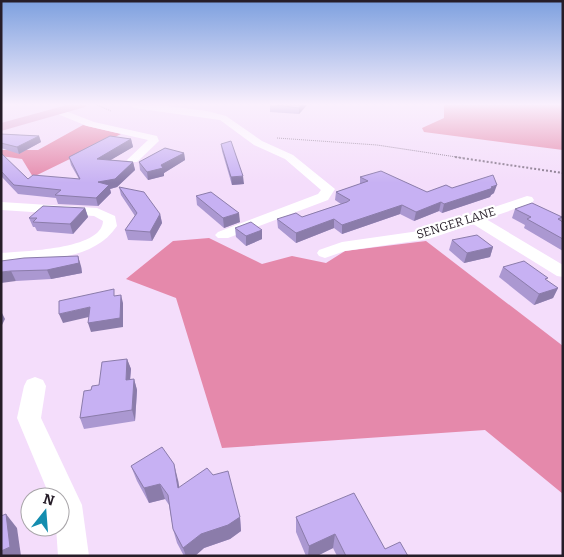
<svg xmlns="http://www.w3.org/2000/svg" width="564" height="557" font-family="Bitter,serif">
  <rect width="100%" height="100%" fill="#f4ddfb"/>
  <g fill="#e589ab">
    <polygon points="444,105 563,105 563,150 424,132 422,128 444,118"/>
    <polygon points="83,125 121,134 33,177 22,159 1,156 1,150 38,150"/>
    <polygon points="209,238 262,264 292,256 326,263 345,251 426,241 563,346 563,494 485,430 222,448 176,298 126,279 173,241"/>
  </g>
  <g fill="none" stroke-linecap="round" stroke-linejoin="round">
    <g stroke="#847589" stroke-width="1" stroke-dasharray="1 1" stroke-linecap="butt">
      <polyline points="97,105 111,111"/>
      <polyline points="277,138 377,145 463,158"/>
    </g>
    <polyline stroke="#847589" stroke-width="2" stroke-dasharray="2 2" stroke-linecap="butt" points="455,157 563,173"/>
    <g fill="#fff" fill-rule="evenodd">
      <polygon points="130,105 159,105 207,111 226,116 262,141 293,155 335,189 328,200 228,238 218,238 215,235 218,232 318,194 321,190 285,159 254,145 220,120 134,108"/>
      <polygon points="58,108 94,122 157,136 159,141 137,162 129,162 127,160 129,158 148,140 87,126 55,113 53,111"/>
      <polygon points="527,196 532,197 534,200 532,203 486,219 563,265 563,277 557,276 473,224 429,239 345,251 325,258 319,256 317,253 319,250 342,242 426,230"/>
      <path d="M1 202 97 208 115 216 117 226C93 262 41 259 1 263V253C22 251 102 250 103 221L94 216 1 210Z"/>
      <polygon points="35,377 43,380 46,386 41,418 82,505 89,556 58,556 56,527 60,527 60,497 50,497 17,418 24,386 27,380"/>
    </g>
    <polygon fill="#dfabd2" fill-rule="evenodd" points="67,105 87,105 85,107 1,131 1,123"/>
  </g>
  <g fill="#ab98d1">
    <polygon points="270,105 307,105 299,114 270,112"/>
    <polygon points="1,134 39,136 41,142 19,154 1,148"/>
    <polygon points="131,139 133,147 110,160 133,162 135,170 117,187 110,189 111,193 98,206 58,204 56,198 18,194 1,176 1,153 28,179 79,179 71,165 69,157"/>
    <polygon points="221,144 244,184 232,185 222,151"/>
    <polygon points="184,153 185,160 164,173 164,176 148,180 140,170 139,162"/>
    <polygon points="360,177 427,192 452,188 494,193 491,195 490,197 442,213 439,211 414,221 400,214 342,234 334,228 296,243 278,228 277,219 302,217 341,204 335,200 336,192 360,184"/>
    <polygon points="119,187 160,214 162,223 152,241 128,240 125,230 135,216 121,195"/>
    <polygon points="196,196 240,222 224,228 197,205"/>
    <polygon points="85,208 88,217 73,234 37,231 35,227 33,227 29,218"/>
    <polygon points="515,209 562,217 561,221 563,222 563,251 524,228 525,225 512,218"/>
    <polygon points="235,228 262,230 262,239 246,246 236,237"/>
    <polygon points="452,240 493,247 490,257 464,263 449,250"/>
    <polygon points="1,261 81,266 82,273 51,279 16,281"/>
    <polygon points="503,267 547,281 558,288 553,298 534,305 499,277"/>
    <polygon points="127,359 131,369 130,380 134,379 137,390 135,421 84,429 80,418 91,390 99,385"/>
    <polygon points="131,466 178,480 179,487 240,517 241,531 230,539 204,548 195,556 184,556 177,543 173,529 169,505 165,499 149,503 137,481"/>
    <polygon points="296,517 385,549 408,556 337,556 333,548 317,556 306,556 296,532"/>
  </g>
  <g fill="#8b7caa">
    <polygon points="301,105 307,105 299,114 299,108"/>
    <polygon points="39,136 41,142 19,154 17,147"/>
    <polygon points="131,139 133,147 99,167 97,159"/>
    <polygon points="184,153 185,160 164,173 164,176 148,180 147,172 161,165"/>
    <polygon points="133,162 135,170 117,187 110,189 111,193 98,206 96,198 98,182"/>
    <polygon points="243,176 244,184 232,185 231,177"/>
    <polygon points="497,185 494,193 491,195 490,197 442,213 444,204"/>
    <polygon points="441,202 439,211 414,221 416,212"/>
    <polygon points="402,205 400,214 342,234 342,225"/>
    <polygon points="85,208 88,217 73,234 70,224"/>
    <polygon points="239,213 240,222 224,228 223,218"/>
    <polygon points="160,214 162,223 152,241 150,232"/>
    <polygon points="334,219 334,228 296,243 296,233"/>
    <polygon points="262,230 262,239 246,246 246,236"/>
    <polygon points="493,247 490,257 464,263 467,253"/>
    <polygon points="78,256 81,266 82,273 51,279 47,270"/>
    <polygon points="11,271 16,281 1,283 1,272"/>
    <polygon points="558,288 553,298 534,305 539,294"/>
    <polygon points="121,295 123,303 123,327 91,332 88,323"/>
    <polygon points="90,307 93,316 63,323 59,314"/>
    <polygon points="1,311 5,319 1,327"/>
    <polygon points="127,359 131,369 129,391 126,380"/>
    <polygon points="134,379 137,390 135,421 132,410"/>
    <polygon points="174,464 178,480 182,503 178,488"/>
    <polygon points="160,484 165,499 149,503 144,488"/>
    <polygon points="6,514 17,528 21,556 1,556"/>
    <polygon points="240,517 241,531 230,539 204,548 195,556 186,556 183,548 201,534"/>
    <polygon points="335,534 333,548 317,556 308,556 309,546"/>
  </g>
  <g fill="#c7b1f3" stroke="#8b7caa">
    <polygon points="276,105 301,105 299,108"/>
    <polygon points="1,134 39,136 17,147 1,143"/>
    <polygon points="110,136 131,139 97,159 133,162 115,179 98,182 109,185 96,198 55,195 61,190 14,185 1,171 1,153 28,179 33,175 80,179 69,157"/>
    <polygon points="231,141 243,176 231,177 221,144"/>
    <polygon points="165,148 184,153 161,165 163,168 147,172 139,162"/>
    <polygon points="381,171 427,192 446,185 452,188 493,175 497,185 491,187 493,188 444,204 441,202 416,212 402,205 342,225 334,219 296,233 277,219 296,213 302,217 347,202 350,200 336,192 368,181 360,177"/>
    <polygon points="119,187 144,192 160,214 150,232 125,230 137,213"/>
    <polygon points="211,192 239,213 223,218 196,196"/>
    <polygon points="532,203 562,217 558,219 563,222 563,239 527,219 531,217 515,209"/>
    <polygon points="43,206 85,208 70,224 33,222 37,218 29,218"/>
    <polygon points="251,222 262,230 246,236 235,228"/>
    <polygon points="477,235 493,247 467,253 452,240"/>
    <polygon points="78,256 79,263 47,270 11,271 1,272 1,261 24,258"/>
    <polygon points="524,261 548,278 545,279 558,288 539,294 503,267"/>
    <polygon points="114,289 114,296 121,295 120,318 88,323 90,307 59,314 59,301"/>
    <polygon points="127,359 126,380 134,379 132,410 80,418 84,391 91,390 92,386 99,385 102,362"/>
    <polygon points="162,447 174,464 178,488 207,468 213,475 228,471 240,517 228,525 201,534 183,548 173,529 168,495 160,484 144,488 131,466"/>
    <polygon points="354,493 385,549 400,542 408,556 346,556 335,534 309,546 296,517"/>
    <polygon points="6,514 10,547 1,551 1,516"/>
  </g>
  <linearGradient id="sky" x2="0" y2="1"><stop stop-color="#7da0df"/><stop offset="0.57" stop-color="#faf0fd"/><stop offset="1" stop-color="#faf0fd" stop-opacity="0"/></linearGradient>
  <rect width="564" height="183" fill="url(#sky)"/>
  <g text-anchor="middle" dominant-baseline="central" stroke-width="4.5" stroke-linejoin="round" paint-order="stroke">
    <g font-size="12" fill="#261d28" stroke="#fff">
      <text transform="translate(456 223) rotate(-17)">SENGER LANE</text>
    </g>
  </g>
  <rect width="564" height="557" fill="none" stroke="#261d28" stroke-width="5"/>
  <g transform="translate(45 512) rotate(17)"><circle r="24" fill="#ffffff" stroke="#a8a5a9"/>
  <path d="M0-4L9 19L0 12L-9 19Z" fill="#148daf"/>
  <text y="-8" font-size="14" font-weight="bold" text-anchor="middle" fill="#261d28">N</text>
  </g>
</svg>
